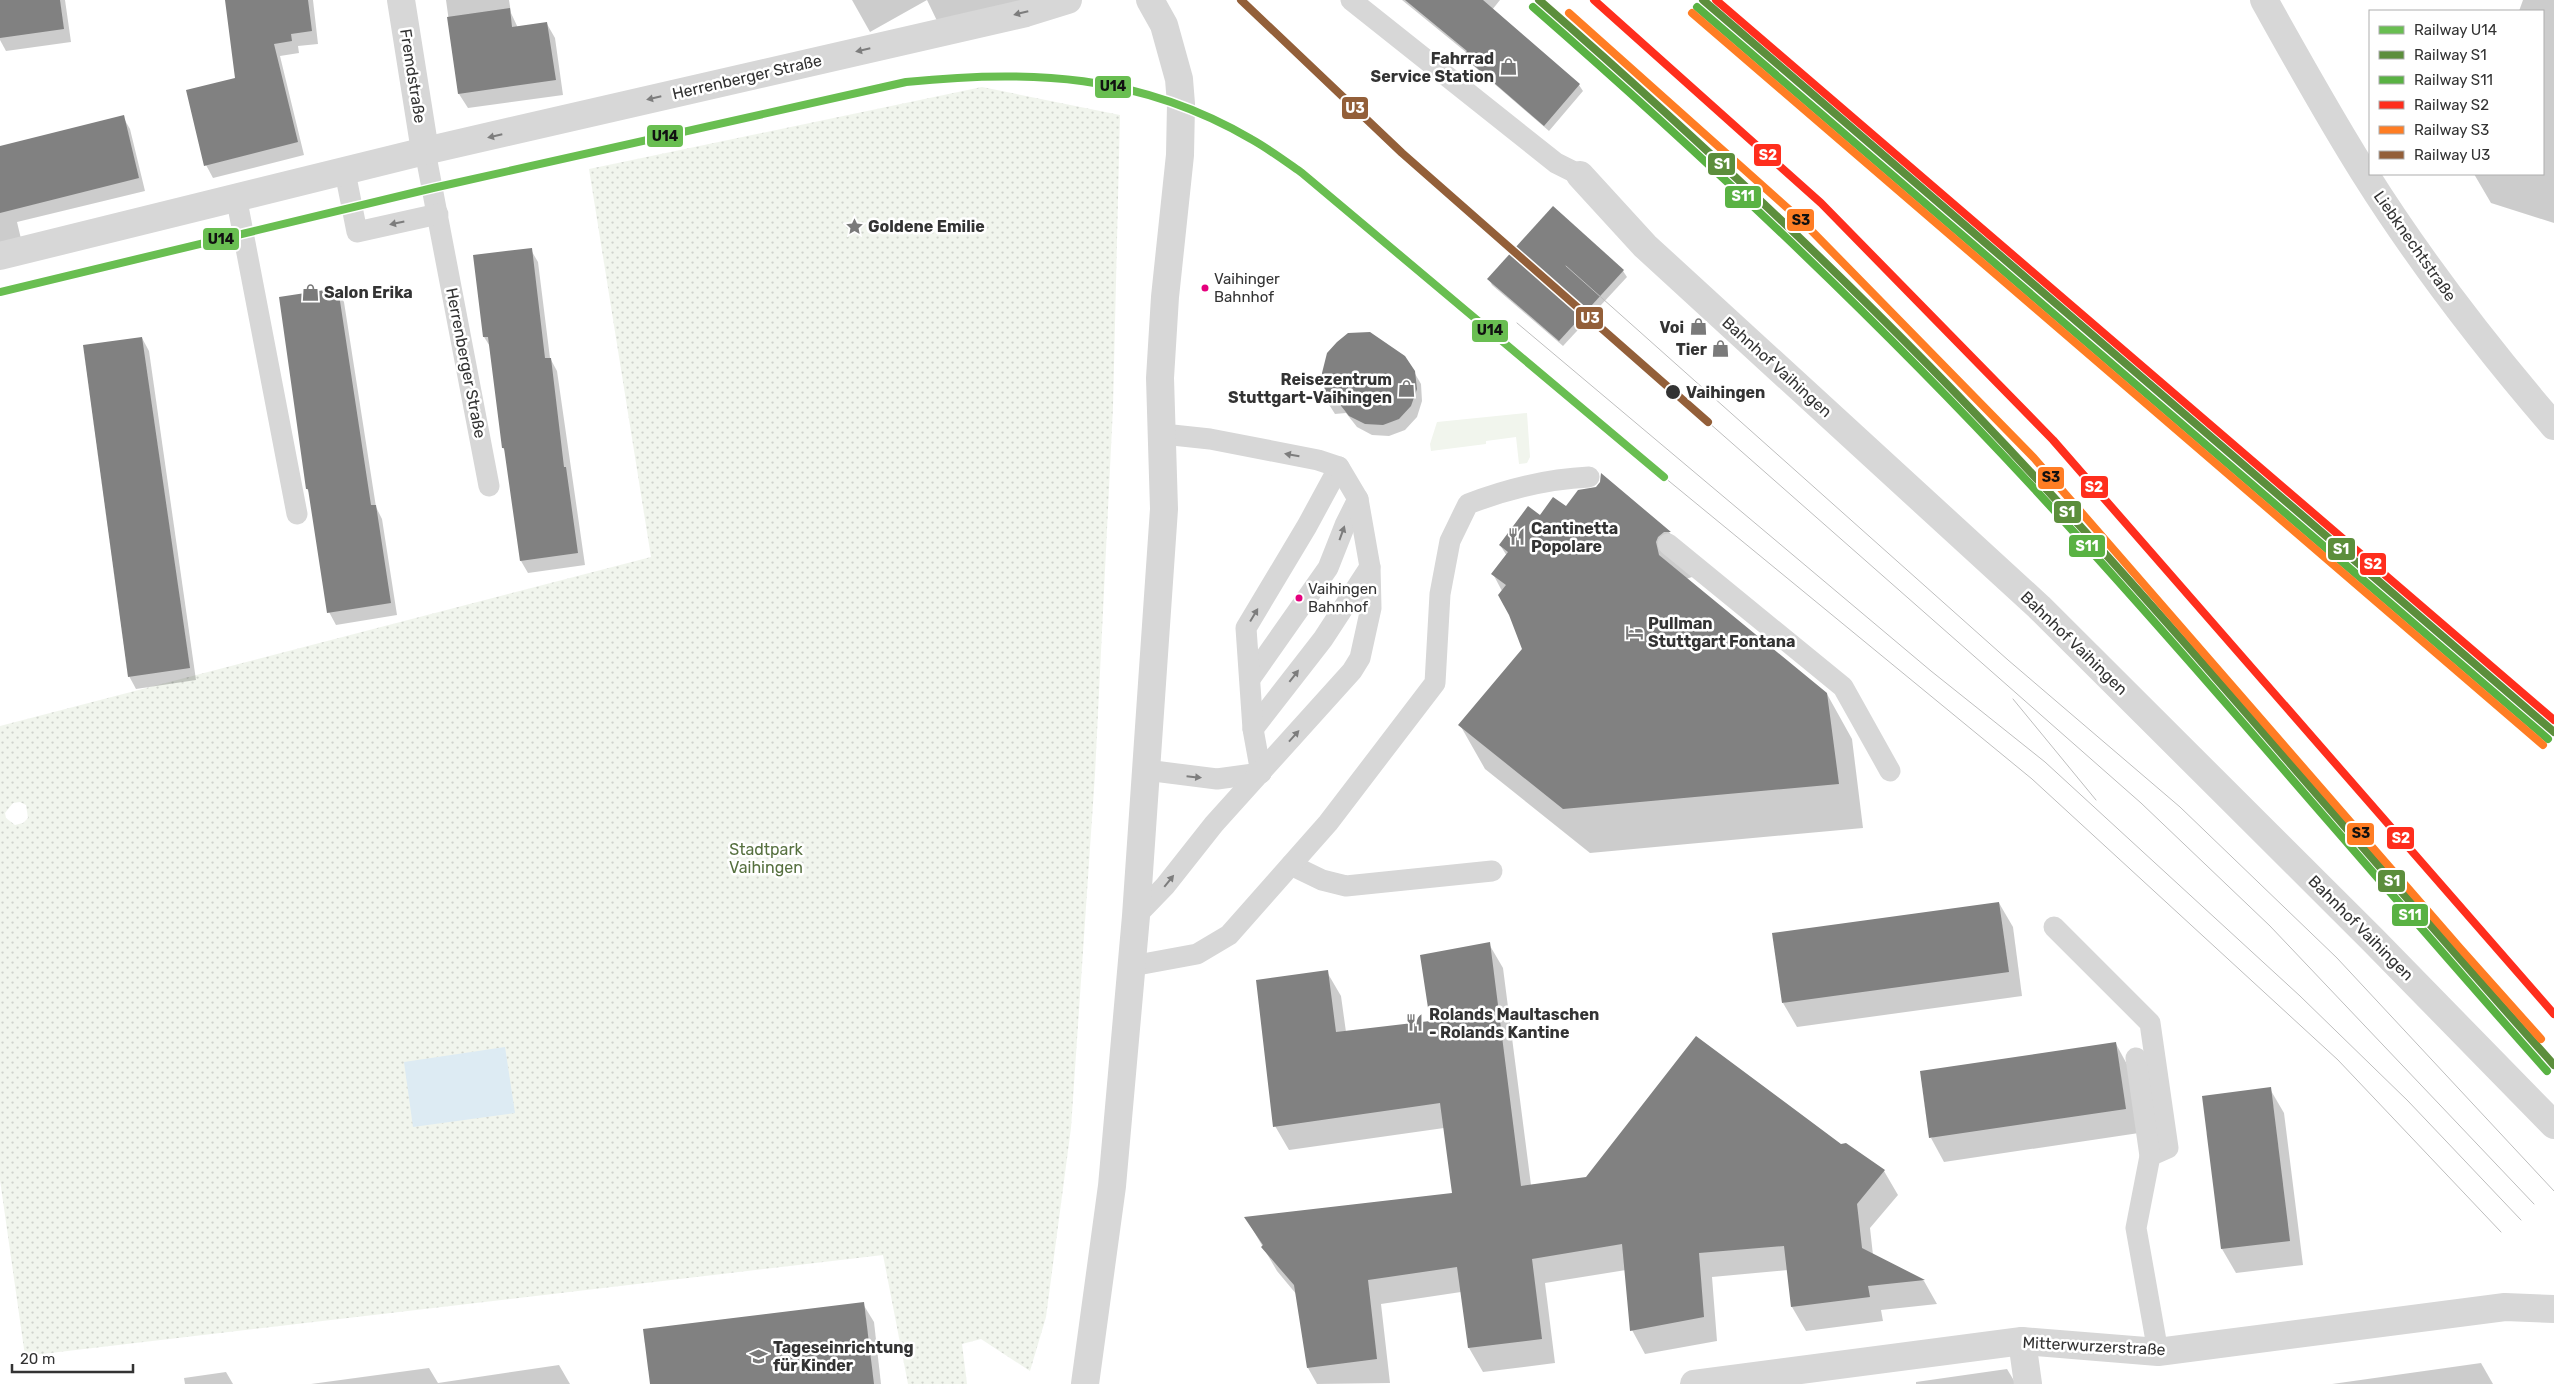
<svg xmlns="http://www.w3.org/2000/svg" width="2554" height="1384" font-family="Rubik,sans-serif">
  <defs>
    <pattern id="park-dots" width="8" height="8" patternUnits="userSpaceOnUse" patternTransform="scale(1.25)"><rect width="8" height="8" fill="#f1f5ed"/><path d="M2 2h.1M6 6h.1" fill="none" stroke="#cfd2cc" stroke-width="1.8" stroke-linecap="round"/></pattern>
  </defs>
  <rect width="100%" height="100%" fill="#fff"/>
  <polygon fill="#f1f5ed" points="1527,413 1530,457 1527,463 1519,464 1516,437 1486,441 1486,444 1431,451 1430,444 1437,422"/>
  <path fill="url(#park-dots)" fill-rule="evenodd" d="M982 87 1120 115 1113 407 1095 774 1071 1128 1046 1317 1030 1371 981 1339 962 1344 967 1384H908L883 1255 25 1356 0 1180V726L651 557 589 169ZM20 802 26 805 28 818 23 823 15 825 6 818 5 813 13 803Z"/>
  <polygon fill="#ddebf3" points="505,1047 515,1113 413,1127 404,1062"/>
  <g fill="#0003">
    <polygon points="0,0 65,0 71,42 6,51 0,40"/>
    <polygon points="226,0 313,0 318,44 298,46 299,53 280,56 304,155 213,178 206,165 236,79"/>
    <polygon points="446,0 509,0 511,13 518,28 547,24 555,38 563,95 468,108 459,94"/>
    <polygon points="852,0 1051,0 939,25 927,0 870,32"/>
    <polygon points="1402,0 1500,0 1492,10 1579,85 1583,91 1549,131 1469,62 1465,56 1467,53"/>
    <polygon points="2523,0 2554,0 2554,223 2491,203 2474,174 2543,174 2543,11 2519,11"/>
    <polygon points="123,117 130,129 145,191 17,222 22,243 0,248 0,149"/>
    <polygon points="531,250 538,262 550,358 557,371 585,565 528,573 521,561 506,452 503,448 491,348 484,337"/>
    <polygon points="1623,271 1627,277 1563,346 1492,285 1489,279"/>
    <polygon points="337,290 344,302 376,507 382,519 397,615 336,625 329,612 310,494 307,489"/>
    <polygon points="142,338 149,351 196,680 136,689 129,676"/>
    <polygon points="1414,372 1421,384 1422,401 1417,417 1405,430 1389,436 1372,435 1357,427 1346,413 1335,414 1328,403"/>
    <polygon points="1602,476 1670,533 1695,576 1686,579 1827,694 1852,739 1863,828 1590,853 1485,769 1460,725 1524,649 1502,591 1493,574 1507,556 1500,545 1540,517 1566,508 1597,488 1602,482"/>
    <polygon points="1999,903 2013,927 2022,996 1797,1027 1783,1003"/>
    <polygon points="1489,944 1503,968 1531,1185 1841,1145 1884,1171 1898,1195 1870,1228 1873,1255 1924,1281 1937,1304 1881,1310 1883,1321 1806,1331 1792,1307 1788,1270 1712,1277 1717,1341 1645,1354 1632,1330 1626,1270 1545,1283 1555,1363 1483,1372 1469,1348 1461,1292 1381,1304 1390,1383 1317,1384 1308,1368 1297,1295 1277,1271 1246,1218 1454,1194 1444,1128 1289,1150 1275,1126 1327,972 1341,996 1346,1032 1431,1022"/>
    <polygon points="2116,1044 2129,1068 2139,1133 1944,1162 1931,1138"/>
    <polygon points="2270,1089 2284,1113 2303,1265 2236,1273 2222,1249"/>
    <polygon points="863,1304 874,1322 881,1384 651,1384"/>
    <polygon points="2481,1363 2493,1384 2332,1384"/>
    <polygon points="559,1365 570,1384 311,1384 429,1368 438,1383"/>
    <polygon points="2007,1369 2016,1384 1916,1384 1916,1382"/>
    <polygon points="226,1372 233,1384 185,1384 184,1378"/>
  </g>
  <g fill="#818181">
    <polygon points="0,0 60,0 64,29 0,38"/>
    <polygon points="225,0 308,0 312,31 291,34 292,41 274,44 298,142 204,166 186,90 235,78"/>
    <polygon points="1405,0 1483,0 1580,84 1544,126 1463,56 1467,51"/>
    <polygon points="510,8 512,27 547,22 556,80 458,94 447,17"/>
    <polygon points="124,115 139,178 0,213 0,146"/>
    <polygon points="1553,206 1624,270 1559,341 1487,279"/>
    <polygon points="532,248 545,358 551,358 564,467 566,467 578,553 520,561 504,448 502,448 488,337 483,337 473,255"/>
    <polygon points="338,288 371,505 376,505 391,603 327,613 308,489 306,489 279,297"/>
    <polygon points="1370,332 1405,356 1415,371 1417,389 1411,406 1399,419 1383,425 1365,424 1349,416 1338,402 1327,404 1322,373 1327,353 1337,342 1348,333"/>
    <polygon points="142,337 190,668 128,677 83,345"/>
    <polygon points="1601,473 1671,532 1664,532 1658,537 1656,542 1659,555 1827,693 1839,784 1563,809 1458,725 1522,649 1509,615 1498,595 1506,585 1491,574 1508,552 1499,545 1528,506 1540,515 1553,497 1566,506 1578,490 1596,487 1600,482"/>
    <polygon points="1999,902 2009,972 1782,1003 1772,933"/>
    <polygon points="1490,942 1521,1186 1586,1177 1696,1036 1841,1144 1846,1143 1885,1170 1857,1204 1862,1248 1925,1280 1868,1286 1870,1297 1791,1307 1784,1246 1699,1253 1704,1317 1630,1331 1622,1244 1532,1259 1542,1339 1468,1348 1457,1267 1368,1280 1377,1359 1307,1368 1294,1285 1261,1247 1263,1245 1244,1217 1452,1193 1440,1103 1273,1127 1256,980 1328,970 1336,1032 1430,1021 1420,955"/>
    <polygon points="2116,1042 2126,1109 1929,1138 1920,1071"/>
    <polygon points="2271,1087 2290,1241 2221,1249 2202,1096"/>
    <polygon points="864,1302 874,1384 650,1384 643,1329"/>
  </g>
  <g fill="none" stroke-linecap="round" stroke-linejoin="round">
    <g stroke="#d7d7d7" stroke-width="21">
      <polyline points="1351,0 1556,163 1580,175"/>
      <polyline points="425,151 489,486"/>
      <polyline points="345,172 357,232 438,214"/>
      <polyline points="236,196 297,514"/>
      <polyline points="1668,544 1843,687 1890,771"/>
      <polyline points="1250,679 1328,568 1345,525 1358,499"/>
      <polyline points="1253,729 1323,639 1370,567"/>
      <polyline points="1146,770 1217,779 1261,773"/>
      <polyline points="1261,773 1253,729 1246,628 1307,526 1339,467"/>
      <polyline points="1291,865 1322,880 1346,886 1492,871"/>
      <polyline points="1136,916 1165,886 1214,824 1352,671 1360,658 1371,608 1370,567 1358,499 1339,467 1318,460 1210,439 1163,434"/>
      <polyline points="2054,927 2150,1023 2168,1148 2150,1156"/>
      <path d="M1132 966 1197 954 1229 935 1328 823 1435 683 1440 594 1450 541 1468 504C1507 489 1547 479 1589 477"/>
      <polyline points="2136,1058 2150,1156 2136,1228 2158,1352"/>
    </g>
    <g stroke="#d7d7d7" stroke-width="28">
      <polyline points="401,0 425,151"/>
      <polyline points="1580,175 1645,246 2039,607 2373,940 2554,1125"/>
      <polyline points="0,256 425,151 1026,13 1068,0"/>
      <polyline points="2022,1341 2028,1384"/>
      <polyline points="1694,1384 2022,1341 2158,1352 2505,1307 2554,1309"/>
    </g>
    <g stroke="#d7d7d7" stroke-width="28">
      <path d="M2264 0C2297 59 2329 117 2365 174 2421 263 2486 347 2554 426"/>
      <polyline points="1085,1384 1112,1186 1136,916 1164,509 1160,378 1165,297 1180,155 1181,104 1179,79 1164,25 1150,0"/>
    </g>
    <g stroke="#bebebe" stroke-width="1">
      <polyline points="1566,266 2008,660 2180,807 2337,958 2554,1191"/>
      <polyline points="1517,323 1931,671 2045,762 2300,996 2408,1101 2521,1220"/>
      <polyline points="1708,422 2141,803 2270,926 2534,1204"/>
      <polyline points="1664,477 2032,779 2338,1060 2501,1232"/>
      <polyline points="2013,699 2096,800"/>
    </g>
    <defs>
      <path id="rail-1" d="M0 292 433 188 906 82C1030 69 1140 74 1251 139 1269 149 1285 161 1302 173L1664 477"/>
      <g id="rail-2">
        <path d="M1539 0C1712 151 1879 308 2035 477 2213 669 2379 870 2554 1065"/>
        <polyline points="1703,0 2554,732"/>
      </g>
      <g id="rail-3">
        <path d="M1533 7C1706 158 1873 315 2029 483 2206 675 2373 876 2547 1071"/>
        <polyline points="1697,7 2548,739"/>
      </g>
      <g id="rail-4">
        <polyline points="1594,0 1821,203 2053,440 2554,1014"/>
        <polyline points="1716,0 2554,720"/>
      </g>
      <g id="rail-5">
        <polyline points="1569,13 1803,222 2034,458 2460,948 2541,1039"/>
        <polyline points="1692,13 2543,745"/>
      </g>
      <polyline id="rail-6" points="1241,0 1402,153 1708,422"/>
    </defs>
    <use href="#rail-1" stroke="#fff" stroke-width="11"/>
    <use href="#rail-2" stroke="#fff" stroke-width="11"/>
    <use href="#rail-3" stroke="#fff" stroke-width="11"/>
    <use href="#rail-4" stroke="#fff" stroke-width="11"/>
    <use href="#rail-5" stroke="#fff" stroke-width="11"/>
    <use href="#rail-6" stroke="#fff" stroke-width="11"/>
    <use href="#rail-1" stroke="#69be51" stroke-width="8"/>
    <use href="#rail-2" stroke="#5c8e3c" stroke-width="8"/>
    <use href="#rail-3" stroke="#59b243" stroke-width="8"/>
    <use href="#rail-4" stroke="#ff2e1d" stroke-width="8"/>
    <use href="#rail-5" stroke="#ff7d24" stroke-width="8"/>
    <use href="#rail-6" stroke="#935f39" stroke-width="8"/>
  </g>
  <defs><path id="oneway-solid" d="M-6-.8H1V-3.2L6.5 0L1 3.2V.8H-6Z" transform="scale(1.25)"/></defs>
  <g fill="#7d7d7d">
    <use href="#oneway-solid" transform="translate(1021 13) rotate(166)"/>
    <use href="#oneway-solid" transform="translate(863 50) rotate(167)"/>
    <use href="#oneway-solid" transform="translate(654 98) rotate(167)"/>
    <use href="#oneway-solid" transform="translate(495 136) rotate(167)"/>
    <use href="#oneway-solid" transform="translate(397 223) rotate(168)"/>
    <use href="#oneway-solid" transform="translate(1292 455) rotate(-170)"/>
    <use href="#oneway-solid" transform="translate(1342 533) rotate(-70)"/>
    <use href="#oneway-solid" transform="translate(1254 615) rotate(-59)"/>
    <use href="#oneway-solid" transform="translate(1294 676) rotate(-52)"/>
    <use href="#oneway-solid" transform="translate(1294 736) rotate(-48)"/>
    <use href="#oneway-solid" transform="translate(1194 777) rotate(6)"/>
    <use href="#oneway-solid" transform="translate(1169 881) rotate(-51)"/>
  </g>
  <defs>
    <symbol id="shop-bare" viewBox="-9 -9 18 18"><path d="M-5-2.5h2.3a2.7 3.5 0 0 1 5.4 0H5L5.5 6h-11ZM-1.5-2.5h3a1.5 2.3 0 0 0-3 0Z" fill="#7a7a7a" stroke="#fff" stroke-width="2.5" paint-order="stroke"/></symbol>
    <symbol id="sight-bare" viewBox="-9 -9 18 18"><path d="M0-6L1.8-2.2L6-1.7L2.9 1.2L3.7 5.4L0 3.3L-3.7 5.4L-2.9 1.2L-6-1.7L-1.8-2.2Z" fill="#7a7a7a" stroke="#fff" stroke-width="2.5" paint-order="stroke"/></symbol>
    <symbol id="restaurant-bare" viewBox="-9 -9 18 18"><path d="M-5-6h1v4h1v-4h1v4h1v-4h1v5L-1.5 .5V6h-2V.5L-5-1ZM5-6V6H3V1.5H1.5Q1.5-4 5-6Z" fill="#7a7a7a" stroke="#fff" stroke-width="2.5" paint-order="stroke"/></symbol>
    <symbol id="hotel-bare" viewBox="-9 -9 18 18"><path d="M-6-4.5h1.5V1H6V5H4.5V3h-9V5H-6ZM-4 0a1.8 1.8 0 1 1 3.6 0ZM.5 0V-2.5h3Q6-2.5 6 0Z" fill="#7a7a7a" stroke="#fff" stroke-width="2.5" paint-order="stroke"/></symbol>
    <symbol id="school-bare" viewBox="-9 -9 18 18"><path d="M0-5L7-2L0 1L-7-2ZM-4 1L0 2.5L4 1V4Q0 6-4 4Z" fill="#7a7a7a" stroke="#fff" stroke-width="2.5" paint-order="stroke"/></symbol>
  </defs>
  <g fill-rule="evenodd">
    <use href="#shop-bare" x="1496" y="54" width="25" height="25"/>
    <use href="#sight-bare" x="842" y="214" width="25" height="25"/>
    <use href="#shop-bare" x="298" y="280" width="25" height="25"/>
    <use href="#shop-bare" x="1686" y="314" width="25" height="25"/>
    <use href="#shop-bare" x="1708" y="336" width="25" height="25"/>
    <use href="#shop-bare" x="1394" y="376" width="25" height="25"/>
    <use href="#restaurant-bare" x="1504" y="524" width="25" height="25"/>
    <use href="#hotel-bare" x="1622" y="620" width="25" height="25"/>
    <use href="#restaurant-bare" x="1402" y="1010" width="25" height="25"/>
    <use href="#school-bare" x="746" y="1344" width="25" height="25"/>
  </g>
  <g fill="#e5007d" stroke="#fff" stroke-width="2">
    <circle cx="1205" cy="288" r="4.5"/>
    <circle cx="1299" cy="598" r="4.5"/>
  </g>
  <circle fill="#333" stroke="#fff" stroke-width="2" cx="1673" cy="392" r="8"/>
  <g text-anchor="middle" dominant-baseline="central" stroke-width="5" stroke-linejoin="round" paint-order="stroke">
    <g font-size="15" fill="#333" stroke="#fff" text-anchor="start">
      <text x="1214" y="279">Vaihinger<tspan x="1214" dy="18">Bahnhof</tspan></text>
      <text x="1308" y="589">Vaihingen<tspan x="1308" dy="18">Bahnhof</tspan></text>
    </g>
    <g font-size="16" font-weight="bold" fill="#333" stroke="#fff" text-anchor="start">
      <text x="1494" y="58" text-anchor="end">Fahrrad<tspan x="1494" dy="18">Service Station</tspan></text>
      <text x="868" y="226">Goldene Emilie</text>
      <text x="324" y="292">Salon Erika</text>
      <text x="1684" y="327" text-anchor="end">Voi</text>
      <text x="1707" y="349" text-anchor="end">Tier</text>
      <text x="1392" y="379" text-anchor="end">Reisezentrum<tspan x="1392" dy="18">Stuttgart-Vaihingen</tspan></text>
      <text x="1531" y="528">Cantinetta<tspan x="1531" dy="18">Popolare</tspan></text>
      <text x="1648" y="623">Pullman<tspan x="1648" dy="18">Stuttgart Fontana</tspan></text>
      <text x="1429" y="1014">Rolands Maultaschen<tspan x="1429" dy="18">- Rolands Kantine</tspan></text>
      <text x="773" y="1347">Tageseinrichtung<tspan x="773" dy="18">für Kinder</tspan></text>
    </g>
    <g font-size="16" fill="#333" stroke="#fff">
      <text transform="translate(413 76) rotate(81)">Fremdstraße</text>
      <text transform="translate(747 77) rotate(-13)">Herrenberger Straße</text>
      <text transform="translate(2415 246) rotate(55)">Liebknechtstraße</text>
      <text transform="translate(466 363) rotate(79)">Herrenberger Straße</text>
      <text transform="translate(1777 367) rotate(42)">Bahnhof Vaihingen</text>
      <text transform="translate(2074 643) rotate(44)">Bahnhof Vaihingen</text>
      <text transform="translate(2361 928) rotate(45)">Bahnhof Vaihingen</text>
      <text transform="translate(2094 1346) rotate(3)">Mitterwurzerstraße</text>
    </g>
    <g font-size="16" font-weight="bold" fill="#333" stroke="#fff" text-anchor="start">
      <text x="1686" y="392">Vaihingen</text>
    </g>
    <g font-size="16" fill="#56703f" stroke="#fff">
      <text x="766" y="849">Stadtpark<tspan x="766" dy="18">Vaihingen</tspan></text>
    </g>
  </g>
  <g stroke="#fff" stroke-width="2">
    <rect x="1094" y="75" width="38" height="24" rx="5" fill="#69be51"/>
    <rect x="1341" y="96" width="28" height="24" rx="5" fill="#935f39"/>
    <rect x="646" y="124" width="38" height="24" rx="5" fill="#69be51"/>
    <rect x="1753" y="143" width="29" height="24" rx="5" fill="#ff2e1d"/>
    <rect x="1707" y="152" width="29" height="24" rx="5" fill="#5c8e3c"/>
    <rect x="1724" y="185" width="38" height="24" rx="5" fill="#59b243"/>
    <rect x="1786" y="208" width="29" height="24" rx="5" fill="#ff7d24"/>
    <rect x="202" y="227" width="38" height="24" rx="5" fill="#69be51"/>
    <rect x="1575" y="306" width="29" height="24" rx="5" fill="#935f39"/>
    <rect x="1471" y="319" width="38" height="24" rx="5" fill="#69be51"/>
    <rect x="2037" y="466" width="28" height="24" rx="5" fill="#ff7d24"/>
    <rect x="2080" y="475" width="29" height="24" rx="5" fill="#ff2e1d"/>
    <rect x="2053" y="500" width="29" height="24" rx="5" fill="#5c8e3c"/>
    <rect x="2068" y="534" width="38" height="24" rx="5" fill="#59b243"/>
    <rect x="2327" y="537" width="29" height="24" rx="5" fill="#5c8e3c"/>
    <rect x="2359" y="552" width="28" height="24" rx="5" fill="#ff2e1d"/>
    <rect x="2346" y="822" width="29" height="24" rx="5" fill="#ff7d24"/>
    <rect x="2386" y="826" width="29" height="24" rx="5" fill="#ff2e1d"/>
    <rect x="2377" y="869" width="29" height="24" rx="5" fill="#5c8e3c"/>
    <rect x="2391" y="903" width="38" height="24" rx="5" fill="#59b243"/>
  </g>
  <g font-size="14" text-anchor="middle" font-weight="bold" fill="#fff">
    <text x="1355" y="113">U3</text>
    <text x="1768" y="160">S2</text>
    <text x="1722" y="169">S1</text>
    <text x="1743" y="201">S11</text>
    <text x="1590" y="323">U3</text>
    <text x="2094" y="492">S2</text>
    <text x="2067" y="517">S1</text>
    <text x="2087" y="551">S11</text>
    <text x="2341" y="554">S1</text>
    <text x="2373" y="569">S2</text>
    <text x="2401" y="843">S2</text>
    <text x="2392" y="886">S1</text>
    <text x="2410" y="920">S11</text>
  </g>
  <g font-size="14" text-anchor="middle" font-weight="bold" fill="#111">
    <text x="1113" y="91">U14</text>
    <text x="665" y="141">U14</text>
    <text x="1801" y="225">S3</text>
    <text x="221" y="244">U14</text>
    <text x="1490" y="335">U14</text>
    <text x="2051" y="482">S3</text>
    <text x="2361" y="838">S3</text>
  </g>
  <rect x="2369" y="10" width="175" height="165" fill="#ffffff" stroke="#adadad"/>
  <rect x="2379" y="26" width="25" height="8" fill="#69be51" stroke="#adadad"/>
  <text x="2414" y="35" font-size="15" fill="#333333">Railway U14</text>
  <rect x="2379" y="51" width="25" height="8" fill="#5c8e3c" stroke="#adadad"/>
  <text x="2414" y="60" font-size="15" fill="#333333">Railway S1</text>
  <rect x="2379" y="76" width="25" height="8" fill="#59b243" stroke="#adadad"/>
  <text x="2414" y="85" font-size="15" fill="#333333">Railway S11</text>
  <rect x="2379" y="101" width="25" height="8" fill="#ff2e1d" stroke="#adadad"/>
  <text x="2414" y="110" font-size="15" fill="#333333">Railway S2</text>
  <rect x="2379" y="126" width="25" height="8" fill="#ff7d24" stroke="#adadad"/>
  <text x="2414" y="135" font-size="15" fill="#333333">Railway S3</text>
  <rect x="2379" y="151" width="25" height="8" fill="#935f39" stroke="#adadad"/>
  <text x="2414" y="160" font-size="15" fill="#333333">Railway U3</text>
  <path d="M12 1364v8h121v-8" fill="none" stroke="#333333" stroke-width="2.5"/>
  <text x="20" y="1364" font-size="15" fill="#333333" stroke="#ffffff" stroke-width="4" paint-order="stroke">20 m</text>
</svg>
